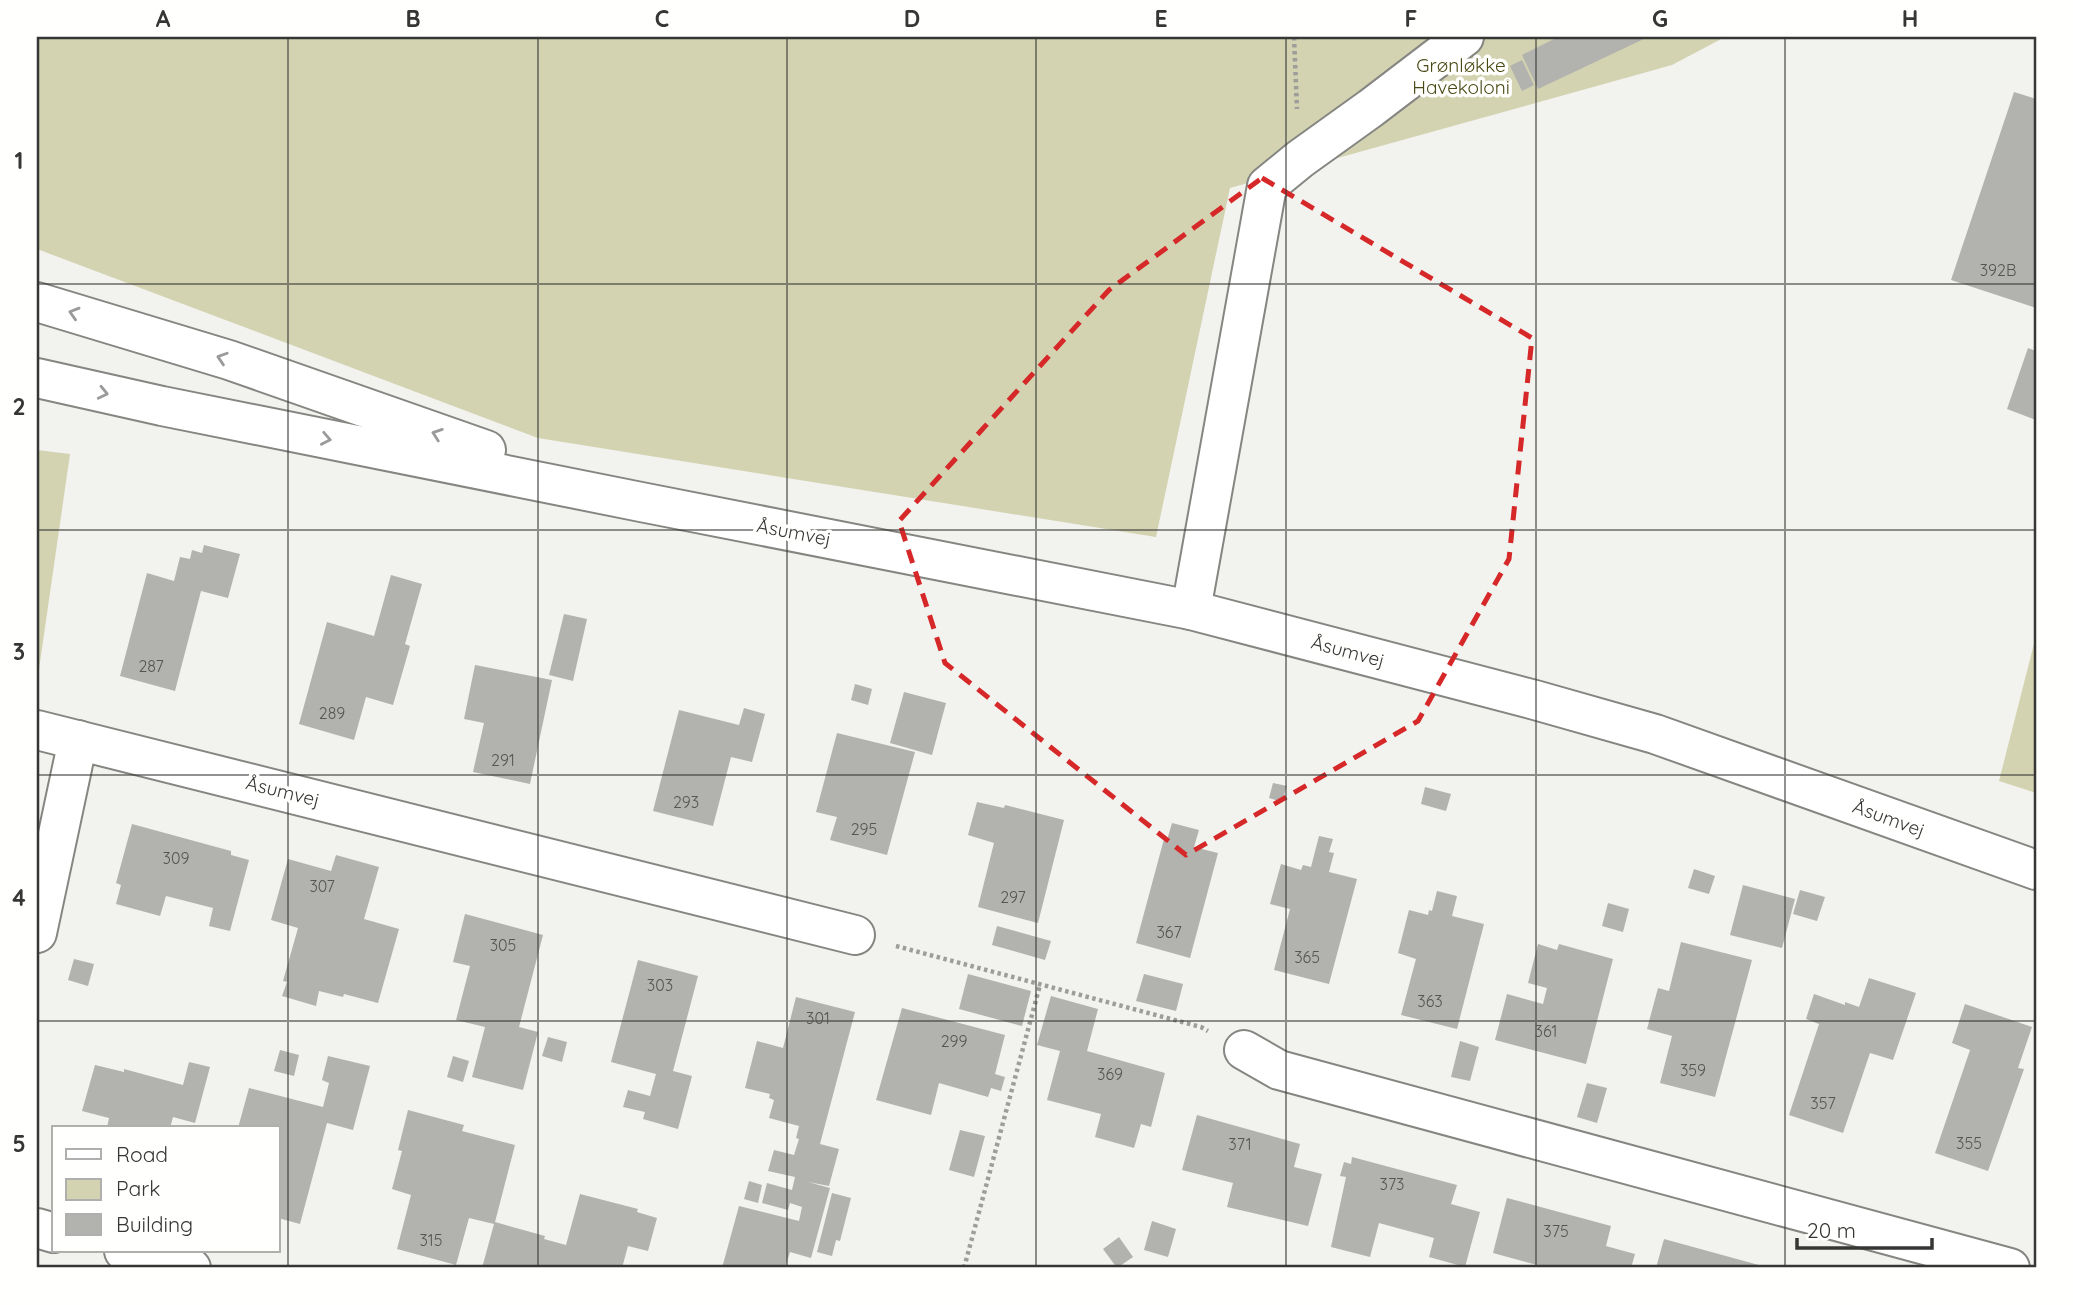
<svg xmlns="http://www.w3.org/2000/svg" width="2073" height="1305" font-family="Quicksand,sans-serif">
  <rect width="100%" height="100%" fill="#f2f2ee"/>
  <g fill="#d3d3b2">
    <polygon points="37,37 1725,37 1672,65 1230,188 1156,537 538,438 37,249"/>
    <polygon points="37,450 70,454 37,683"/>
    <polygon points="2036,636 2036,793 1999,781"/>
  </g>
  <g fill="#b2b2af">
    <polygon points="1558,37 1648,37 1538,89 1522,55"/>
    <polygon points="1522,60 1534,85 1522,91 1510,66"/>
    <polygon points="2014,92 2036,99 2036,308 1951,280"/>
    <polygon points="2028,348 2036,351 2036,420 2007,409"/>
    <polygon points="204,545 240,554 228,598 201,591 175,691 120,676 147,573 174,581 180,557 190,559 192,550 202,553"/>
    <polygon points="391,575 422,584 405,644 410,646 393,705 366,697 354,740 299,724 327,622 374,636"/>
    <polygon points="564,614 587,619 573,681 549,675"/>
    <polygon points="475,665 552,680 530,784 473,772 484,723 464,719"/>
    <polygon points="855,684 872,689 868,705 851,700"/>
    <polygon points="904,692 946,703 932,755 890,743"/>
    <polygon points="744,708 765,714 752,762 731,757 713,826 653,811 679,710 739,725"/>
    <polygon points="837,733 915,752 887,855 830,840 837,817 816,812"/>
    <polygon points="1273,783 1287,786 1282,802 1269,798"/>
    <polygon points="1425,787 1451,794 1446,811 1421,804"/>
    <polygon points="977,802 1004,808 1005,805 1064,820 1038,923 978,907 994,843 968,835"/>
    <polygon points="1172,823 1199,830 1194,847 1218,853 1190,958 1136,943 1164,839 1167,840"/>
    <polygon points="132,824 231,851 231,855 249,860 230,931 209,926 213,908 166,896 160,916 116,904 121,885 116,883"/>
    <polygon points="1319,836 1333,839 1329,852 1334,853 1329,872 1357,879 1329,984 1274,970 1290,909 1270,904 1281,864 1301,870 1303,865 1311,867"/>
    <polygon points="336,855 379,867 364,919 399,929 378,1003 344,994 343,997 319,991 316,1006 282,996 287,982 283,981 298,928 271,920 288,859 331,871"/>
    <polygon points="1694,869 1715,876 1709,894 1688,888"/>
    <polygon points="1743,885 1795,899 1782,948 1730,935"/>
    <polygon points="1800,890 1825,897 1817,921 1793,914"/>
    <polygon points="1437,891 1457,896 1452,916 1484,924 1457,1029 1401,1015 1416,959 1398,953 1409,910 1428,915 1429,910 1432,911"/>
    <polygon points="1608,903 1629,909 1623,932 1602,926"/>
    <polygon points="465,914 543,935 519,1027 538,1032 523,1090 472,1077 485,1027 456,1020 470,966 453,962"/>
    <polygon points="997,926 1051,941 1045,960 992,945"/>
    <polygon points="1681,942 1752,960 1715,1097 1660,1083 1672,1036 1647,1029 1658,988 1669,991"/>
    <polygon points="1538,944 1557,950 1559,944 1613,959 1586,1064 1495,1040 1507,994 1543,1004 1547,988 1528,983"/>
    <polygon points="74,959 94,964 88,986 68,980"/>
    <polygon points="638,960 698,976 673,1071 692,1076 678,1129 643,1119 645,1112 623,1107 628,1090 650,1096 656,1074 611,1062"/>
    <polygon points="968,974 1031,991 1022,1026 959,1009"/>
    <polygon points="1144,974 1183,984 1176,1011 1136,1001"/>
    <polygon points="1869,978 1916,993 1893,1060 1870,1053 1843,1133 1789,1115 1819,1024 1806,1019 1814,994 1845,1005 1845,1002 1859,1007"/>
    <polygon points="1051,996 1098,1009 1087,1051 1165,1073 1151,1127 1141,1124 1134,1148 1095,1137 1101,1114 1047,1100 1060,1051 1037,1045"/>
    <polygon points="796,997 855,1012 820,1144 839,1149 829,1186 808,1182 830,1188 811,1258 790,1252 785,1268 722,1268 739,1206 799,1221 802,1207 790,1203 788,1210 762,1203 767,1183 792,1190 795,1177 768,1171 774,1150 794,1155 799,1139 796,1138 799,1126 769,1118 774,1100 769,1098 770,1094 745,1088 757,1041 783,1048"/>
    <polygon points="1965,1004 2032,1027 2018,1068 2024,1069 1988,1171 1935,1153 1970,1050 1952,1043"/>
    <polygon points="902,1008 1005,1035 995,1074 1005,1077 1001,1091 991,1088 988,1097 939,1083 931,1115 876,1100"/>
    <polygon points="548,1037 567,1042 562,1062 542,1056"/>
    <polygon points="1460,1041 1479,1047 1470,1081 1451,1077"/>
    <polygon points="280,1050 299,1055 294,1076 274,1071"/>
    <polygon points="328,1056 370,1066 353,1130 327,1123 300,1224 278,1218 278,1128 238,1128 249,1088 323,1107 329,1083 322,1080"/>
    <polygon points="453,1056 469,1061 463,1082 447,1077"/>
    <polygon points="189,1062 210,1067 195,1123 173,1117 170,1128 107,1128 109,1118 82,1111 95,1065 124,1072 124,1069 183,1085"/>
    <polygon points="1587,1083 1607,1088 1597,1123 1577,1117"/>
    <polygon points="408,1110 464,1125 462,1131 515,1145 495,1222 545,1236 544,1239 566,1245 580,1194 638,1209 637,1212 657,1218 648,1251 628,1246 622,1268 482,1268 494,1224 469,1218 456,1265 397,1249 411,1195 392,1189 402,1151 398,1150"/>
    <polygon points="1197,1115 1300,1144 1294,1167 1322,1174 1308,1226 1227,1207 1233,1183 1182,1170"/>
    <polygon points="960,1130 985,1136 974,1177 949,1170"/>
    <polygon points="1352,1157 1457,1185 1451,1204 1480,1212 1465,1267 1429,1257 1434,1238 1379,1223 1370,1257 1331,1247 1346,1177 1340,1176 1344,1162 1351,1164"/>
    <polygon points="749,1181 762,1185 758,1203 744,1199"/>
    <polygon points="832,1193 851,1198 840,1241 836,1240 832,1256 817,1252"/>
    <polygon points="1507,1198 1611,1226 1606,1246 1635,1254 1631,1268 1548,1268 1493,1253"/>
    <polygon points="1152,1221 1176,1229 1168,1257 1144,1250"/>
    <polygon points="1119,1237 1133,1257 1117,1268 1103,1249"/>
    <polygon points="1664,1239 1766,1267 1766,1268 1656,1268"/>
  </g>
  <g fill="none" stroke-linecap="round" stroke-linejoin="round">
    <defs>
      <g id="street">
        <polyline points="1191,610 1267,186 1300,159 1371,108 1464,37"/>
        <polyline points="37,730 855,935"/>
        <polyline points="37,933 78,740"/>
        <polyline points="1244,1050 1279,1070 2010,1268"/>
        <polyline points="37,1228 54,1233"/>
        <polyline points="124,1251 191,1268"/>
      </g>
      <g id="secondary">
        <polyline points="37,302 229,360 486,450"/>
        <polyline points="37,378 162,406 641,502 1191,610 1535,700 1655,734 2036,870"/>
      </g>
    </defs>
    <use href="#street" stroke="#858582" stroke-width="42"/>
    <use href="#secondary" stroke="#858582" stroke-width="42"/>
    <g stroke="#9d9d9a" stroke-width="4.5" stroke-dasharray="3.5 3.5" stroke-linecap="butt">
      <polyline points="1294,37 1297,109"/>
      <polyline points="896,946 1201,1027 1208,1031"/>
      <polyline points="964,1268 1040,985"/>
    </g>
    <use href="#street" stroke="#fff" stroke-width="38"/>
    <use href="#secondary" stroke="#fff" stroke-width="38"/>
  </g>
  <defs><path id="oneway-chevron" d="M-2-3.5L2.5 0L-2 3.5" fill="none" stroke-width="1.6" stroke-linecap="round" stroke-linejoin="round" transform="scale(1.75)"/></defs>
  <g stroke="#9a9a9a">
    <use href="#oneway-chevron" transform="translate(74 313) rotate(-163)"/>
    <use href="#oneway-chevron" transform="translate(222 358) rotate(-162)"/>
    <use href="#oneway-chevron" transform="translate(103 393) rotate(13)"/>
    <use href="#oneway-chevron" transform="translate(437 434) rotate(-161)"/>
    <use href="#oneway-chevron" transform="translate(326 439) rotate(11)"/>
  </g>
  <path fill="none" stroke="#d62828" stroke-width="5" stroke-dasharray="14 9" stroke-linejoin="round" d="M1262 178 1532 338 1509 559 1418 721 1186 855 945 663 899 521 1109 290Z"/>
  <path fill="none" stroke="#363634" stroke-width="2" stroke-opacity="0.55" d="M288 37V1268M538 37V1268M787 37V1268M1036 37V1268M1286 37V1268M1536 37V1268M1785 37V1268M37 284H2036M37 530H2036M37 775H2036M37 1021H2036"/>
  <g text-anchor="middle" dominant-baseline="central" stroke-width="7" stroke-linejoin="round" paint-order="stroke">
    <g font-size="16" fill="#555553">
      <text x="1998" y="270">392B</text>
      <text x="151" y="666">287</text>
      <text x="332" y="713">289</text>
      <text x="503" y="760">291</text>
      <text x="686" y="802">293</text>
      <text x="864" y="829">295</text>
      <text x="176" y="858">309</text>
      <text x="322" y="886">307</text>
      <text x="1013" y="897">297</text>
      <text x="1169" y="932">367</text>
      <text x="503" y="945">305</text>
      <text x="1307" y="957">365</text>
      <text x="660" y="985">303</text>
      <text x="1430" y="1001">363</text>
      <text x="818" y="1018">301</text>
      <text x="1546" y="1031">361</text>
      <text x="954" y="1041">299</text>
      <text x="1693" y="1070">359</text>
      <text x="1110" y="1074">369</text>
      <text x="1823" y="1103">357</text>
      <text x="1969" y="1143">355</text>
      <text x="1240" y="1144">371</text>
      <text x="1392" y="1184">373</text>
      <text x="1556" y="1231">375</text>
      <text x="431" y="1240">315</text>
    </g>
    <g font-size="19" fill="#4b4a17" stroke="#fffffd">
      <text x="1461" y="65">Grønløkke<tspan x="1461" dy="22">Havekoloni</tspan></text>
    </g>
    <g font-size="19" fill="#363634" stroke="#fffffd">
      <text transform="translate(794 532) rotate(11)">Åsumvej</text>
      <text transform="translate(1348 651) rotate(15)">Åsumvej</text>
      <text transform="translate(283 791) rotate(14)">Åsumvej</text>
      <text transform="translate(1889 818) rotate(20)">Åsumvej</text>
    </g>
  </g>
  <rect width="2073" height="1305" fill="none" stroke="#fffffd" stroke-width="77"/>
  <rect x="52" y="1126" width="228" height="126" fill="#fffffd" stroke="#afafad" stroke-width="2"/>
  <rect x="66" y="1149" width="35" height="10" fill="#ffffff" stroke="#afafad" stroke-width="2"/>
  <text x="116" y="1162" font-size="21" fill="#363634">Road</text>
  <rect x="66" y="1179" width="35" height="21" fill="#d3d3b2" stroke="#afafad" stroke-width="2"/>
  <text x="116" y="1196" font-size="21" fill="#363634">Park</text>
  <rect x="66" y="1214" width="35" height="21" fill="#b2b2af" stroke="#afafad" stroke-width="2"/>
  <text x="116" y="1232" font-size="21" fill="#363634">Building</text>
  <path d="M1797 1238v10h135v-10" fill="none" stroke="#363634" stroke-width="3.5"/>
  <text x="1807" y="1238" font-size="21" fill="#363634" stroke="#fffffd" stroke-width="5" paint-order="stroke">20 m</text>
  <rect x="38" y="38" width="1997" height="1228" fill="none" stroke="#363634" stroke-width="2.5"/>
  <g font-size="23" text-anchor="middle" font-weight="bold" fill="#363634">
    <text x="163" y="27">A</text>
    <text x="413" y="27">B</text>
    <text x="662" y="27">C</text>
    <text x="912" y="27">D</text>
    <text x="1161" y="27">E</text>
    <text x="1411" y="27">F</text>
    <text x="1660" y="27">G</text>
    <text x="1910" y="27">H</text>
    <text x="19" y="169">1</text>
    <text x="19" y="415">2</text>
    <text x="19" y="660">3</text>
    <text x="19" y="906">4</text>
    <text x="19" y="1152">5</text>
  </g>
</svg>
